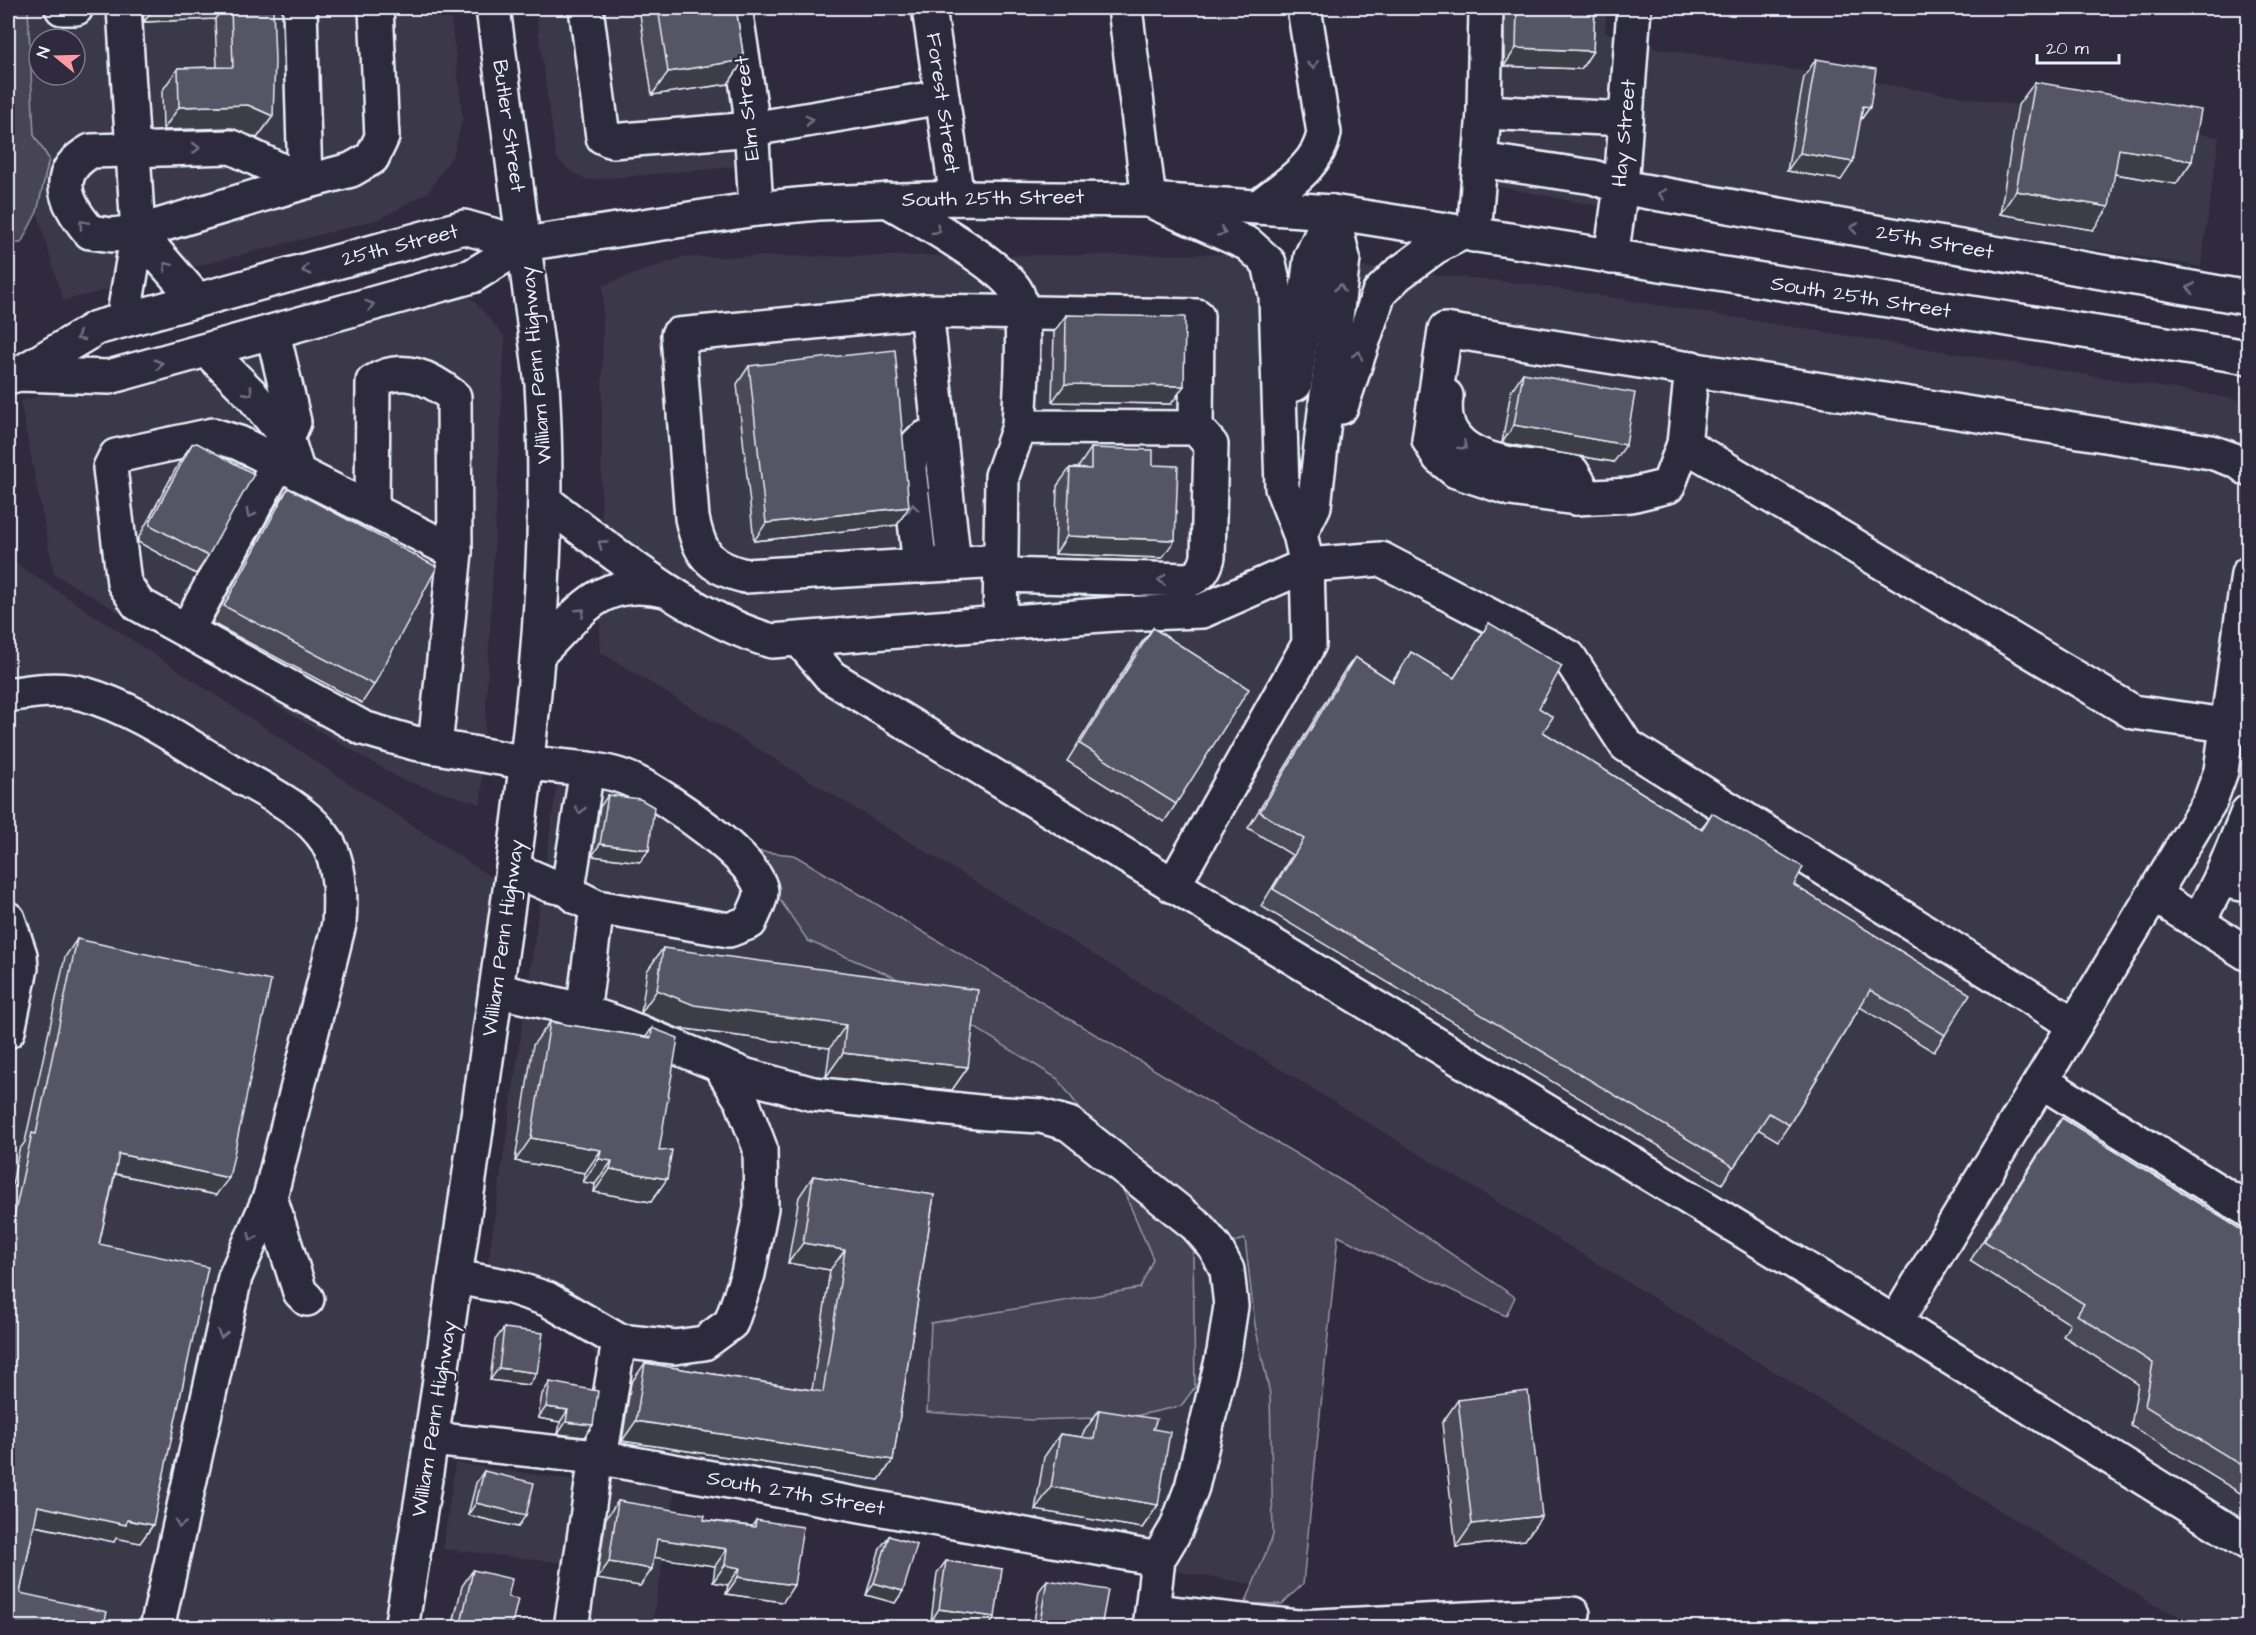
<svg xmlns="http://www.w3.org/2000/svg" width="2256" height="1635" font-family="'Architects Daughter',sans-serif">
  <rect width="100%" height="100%" fill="#2f2a3d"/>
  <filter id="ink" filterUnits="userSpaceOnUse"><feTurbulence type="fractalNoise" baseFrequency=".0167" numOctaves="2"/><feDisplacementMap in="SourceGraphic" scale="12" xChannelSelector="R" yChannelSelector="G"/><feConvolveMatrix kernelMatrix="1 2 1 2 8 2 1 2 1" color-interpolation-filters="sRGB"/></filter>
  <g filter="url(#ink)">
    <g fill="#3b3749" fill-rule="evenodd">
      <path d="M28 8H450L463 118 453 155 428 192 380 219 63 301 37 212 49 159 34 135ZM39 39H75V75H39Z"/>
      <polygon points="535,8 738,8 758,165 588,180 567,169 556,157"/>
      <polygon points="1487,8 1607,8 1605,32 1655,48 2219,137 2201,267 1641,176 1598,206 1479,183"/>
      <polygon points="1235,254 1529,284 2248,401 2248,1627 2204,1627 2156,1606 600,652 603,285 683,257"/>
      <polygon points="463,288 505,337 481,804 402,780 54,574 20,401"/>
      <polygon points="8,558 497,881 383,1627 8,1627"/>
      <polygon points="562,749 639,768 746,850 808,941 892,976 1058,1079 1286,1211 1270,1394 1273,1535 1253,1584 675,1491 652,1625 609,1621 608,1627 560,1628 573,1564 443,1549 455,1463 581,1481 613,1381 561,1307 485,1283"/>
    </g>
    <g fill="#464455" stroke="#979aa6" stroke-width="1.5">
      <polygon points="8,8 28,8 34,135 49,159 37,212 21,243 8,243"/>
      <polygon points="746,850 794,855 1355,1189 1515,1297 1506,1316 1338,1236 1303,1584 1282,1604 1245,1604 1273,1535 1270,1394 1255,1325 1245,1239 1193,1253 1195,1387 1181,1406 1130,1417 1030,1420 927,1412 931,1323 1140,1288 1153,1259 1100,1136 1058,1079 892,976 808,941"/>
    </g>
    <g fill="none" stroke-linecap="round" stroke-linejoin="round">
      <defs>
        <g id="minor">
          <polyline points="62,8 76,8"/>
          <path d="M300 8 305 182 138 232 112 235 90 232C65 203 51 173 91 151L232 147 305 182 351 170 372 158 382 137 376 8"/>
          <polyline points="586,8 603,137 612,141 752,129 942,97"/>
          <polyline points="735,8 750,106 756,209"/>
          <polyline points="929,8 957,198"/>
          <polyline points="1125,8 1149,200 1248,244 1269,263 1276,296 1282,488 1300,534 1307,565 1309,644 1173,886"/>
          <polyline points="1484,112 1626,119"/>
          <polyline points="1480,160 1593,177 1621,187 2248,298"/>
          <path d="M887 200C915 216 1005 266 1017 293 1028 317 1020 397 1019 427"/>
          <path d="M1260 206C1285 185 1318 167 1324 133L1304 8"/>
          <polyline points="138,232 197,300"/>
          <polyline points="1474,235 1484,112 1486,8"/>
          <polyline points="1611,257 1621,187 1634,8"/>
          <polyline points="926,311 954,564"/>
          <polyline points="123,320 138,232 124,8"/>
          <polyline points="273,333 294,422 287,438"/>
          <polyline points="208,351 250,393 287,438 298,473"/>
          <polyline points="1692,368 1684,444 1668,486 1631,495 1576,498 1511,489 1456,471 1439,457 1429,440 1445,330 2211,452 2237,461 2248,469"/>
          <polyline points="1295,384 1311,257 1332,212"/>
          <path d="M1446 396C1436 468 1523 464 1572 472L1580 485 1576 498"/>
          <polyline points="1341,407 1379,293 1397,275 1435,247 1462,233"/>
          <polyline points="1684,444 2133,712 2247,728"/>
          <path d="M546 502C611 551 693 619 772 641L1114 614 1202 611 1307 565 1381 559 1569 657 1626 745 2075 1025"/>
          <path d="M372 510 373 382C401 364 430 377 454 397L455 552"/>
          <polyline points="1300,534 1314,506 1343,258 1332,212"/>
          <path d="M1000 561 745 576C709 567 700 555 692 518L678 335 926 311 1197 316 1196 428"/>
          <path d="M920 566 909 468C911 447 919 437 940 433"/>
          <path d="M1000 575 1189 580C1201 575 1205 569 1208 557L1211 445 1196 428 1019 427 1002 476 1000 624"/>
          <polyline points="187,630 278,463"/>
          <polyline points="800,640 831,677 1895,1323 2248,1543"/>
          <path d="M539 653C582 611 599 576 665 590"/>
          <path d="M8 695C32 691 60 687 84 694 137 709 183 743 229 770 259 788 298 805 320 832 341 856 341 894 339 924L270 1197 235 1277 157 1628"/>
          <polyline points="435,747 455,552 239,443 213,435 116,456 110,468 124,583 138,604 363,728 414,743 528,763 587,769 568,889 550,885 513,869"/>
          <polyline points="2220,880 2248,885"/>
          <path d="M568 889 577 897 597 907 729 930 750 922C753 914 761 901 761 892 761 861 663 795 635 782 620 774 604 771 587 769"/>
          <polyline points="2154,895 2248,954"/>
          <polyline points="8,919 20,955 21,968 8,1031"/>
          <polyline points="2198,922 2220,880 2248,812"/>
          <polyline points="496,990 564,1006 614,1022 747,1076 813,1094 987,1113 1041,1116 1069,1124 1196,1225 1215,1247 1227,1270 1231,1306 1224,1352 1192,1487 1176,1529 1158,1559 1150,1628"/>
          <polyline points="583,1012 597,907"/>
          <polyline points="2041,1081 2248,1210"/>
          <polyline points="270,1197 300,1292 307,1299"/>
          <polyline points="455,1277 511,1287 547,1299 619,1341"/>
          <polyline points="1895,1323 2210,801 2221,771 2248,574"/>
          <polyline points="432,1439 596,1457 1158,1559"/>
          <polyline points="600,1458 619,1341 675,1347 704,1343 731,1323 748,1274 761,1208 760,1148 742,1101 720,1066"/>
          <polyline points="1153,1611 1297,1627 1573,1614"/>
          <polyline points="571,1628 596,1457"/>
        </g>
        <g id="major">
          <polyline points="19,374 96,328 464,227 524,244"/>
          <polyline points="8,377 19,374 109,377 472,276 524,244 756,209 818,203 957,198 1149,200 1332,212 2248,357"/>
          <path d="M401 1628C436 1420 464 1212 494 1004 523 798 555 593 542 384L493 8"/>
        </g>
      </defs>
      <use href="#minor" stroke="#e8f1f8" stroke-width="38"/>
      <use href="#major" stroke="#e8f1f8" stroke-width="38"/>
      <use href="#minor" stroke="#2f2a3d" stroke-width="33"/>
      <use href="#major" stroke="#2f2a3d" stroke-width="33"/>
    </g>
    <g fill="#4b4957" stroke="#e8f1f8" stroke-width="1.5">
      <polygon points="143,8 273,8 273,116 257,138 232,128 163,130 162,91 178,68 217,67 215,19 144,22"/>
      <polygon points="639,8 736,8 744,60 728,84 652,95"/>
      <polygon points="1504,8 1595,8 1593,51 1581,69 1504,66"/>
      <polygon points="1816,59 1870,107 1860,121 1841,180 1787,171 1804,77"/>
      <polygon points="2035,82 2192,161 2176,184 2114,174 2093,230 2000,214 2018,105"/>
      <polygon points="1066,315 1171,404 1052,402 1054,332"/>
      <polygon points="749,366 909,507 897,525 754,541 737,384"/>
      <polygon points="1523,373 1614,462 1502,443 1511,391"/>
      <polygon points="192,444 208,556 196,574 138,542 138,539 180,461"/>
      <polygon points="1091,448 1153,465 1162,558 1055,554 1057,486 1070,468 1079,468 1079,466"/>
      <polygon points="288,488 374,685 362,703 212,623 276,506"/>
      <polygon points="1489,623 1539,708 1543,732 1701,829 1712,813 1794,885 1945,1035 1934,1052 1860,1007 1789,1125 1778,1141 1758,1129 1722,1184 1261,906 1292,855 1248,828 1343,673 1355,657 1392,681 1411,652 1454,678"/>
      <polygon points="1153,628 1176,804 1164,822 1067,761 1140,645"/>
      <polygon points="608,795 649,850 640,862 592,856 600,807"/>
      <polygon points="77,939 216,1195 115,1174 99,1244 153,1525 140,1543 116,1538 114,1542 34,1526 20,1593 8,1628 8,1205 19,1150 25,1142 65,957"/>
      <polygon points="663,948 968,1067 952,1090 826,1077 830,1048 678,1028 641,1013 647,971"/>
      <polygon points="550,1022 646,1037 652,1028 651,1202 594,1192 595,1184 583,1182 585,1173 515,1161 533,1045"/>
      <polygon points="2062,1118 2248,1234 2248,1498 2131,1426 2138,1384 2063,1336 2070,1324 1970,1261 2048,1138"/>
      <polygon points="813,1176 934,1195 893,1460 879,1480 622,1441 631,1383 645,1363 812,1390 830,1270 788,1263 799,1197"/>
      <polygon points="504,1328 529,1385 490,1380 495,1340"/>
      <polygon points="550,1382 593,1425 584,1437 558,1434 560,1422 538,1418 542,1394"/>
      <polygon points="1458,1400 1525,1540 1456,1547 1442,1423"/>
      <polygon points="1099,1410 1153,1429 1158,1505 1142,1528 1035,1510 1044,1457 1060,1434 1082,1437 1083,1433"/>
      <polygon points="484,1471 518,1527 468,1515 476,1483"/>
      <polygon points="618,1501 704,1520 752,1526 756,1520 783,1602 726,1594 728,1585 713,1582 715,1566 654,1557 652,1569 640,1586 597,1579 606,1518"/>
      <polygon points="889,1536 903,1591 895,1603 866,1595 880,1548"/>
      <polygon points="946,1561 1002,1569 931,1621 937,1573"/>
      <polygon points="473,1570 508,1597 511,1628 452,1628 462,1586"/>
      <polygon points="1047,1580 1101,1628 1033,1628 1039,1591"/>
    </g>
    <g fill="#3d3c47" stroke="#e8f1f8" stroke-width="1.5">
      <polygon points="154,8 223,8 215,19 144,22"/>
      <polygon points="1516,48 1593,51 1581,69 1504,66"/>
      <polygon points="744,60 728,84 652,95 668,72"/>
      <polygon points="248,105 273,116 257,138 232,128 163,130 179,107"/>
      <polygon points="1863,106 1870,107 1857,125"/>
      <polygon points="2119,149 2192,161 2176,184 2103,172"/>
      <polygon points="1800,153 1853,162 1841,180 1787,171"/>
      <polygon points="2016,191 2109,207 2093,230 2000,214"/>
      <polygon points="1065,384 1184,386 1171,404 1052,402"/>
      <polygon points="1514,425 1626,445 1614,462 1502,443"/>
      <polygon points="909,507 897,525 754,541 766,523"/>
      <polygon points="1067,536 1175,540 1162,558 1055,554"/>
      <polygon points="600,844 649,850 640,862 592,856"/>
      <polygon points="657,990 846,1025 830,1048 678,1028 641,1013"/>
      <polygon points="843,1053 968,1067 952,1090 826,1077"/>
      <polygon points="531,1138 601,1150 585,1173 515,1161"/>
      <polygon points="119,1154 229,1178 216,1195 107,1172"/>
      <polygon points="599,1159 612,1161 595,1184 583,1182"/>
      <polygon points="610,1169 667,1179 651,1202 594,1192"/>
      <polygon points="803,1243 845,1250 830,1270 788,1263"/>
      <polygon points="499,1368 537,1373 529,1385 490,1380"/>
      <polygon points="546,1407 568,1410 560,1422 538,1418"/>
      <polygon points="636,1421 893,1460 879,1480 622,1441"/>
      <polygon points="566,1422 593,1425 584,1437 558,1434"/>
      <polygon points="1051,1487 1158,1505 1142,1528 1035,1510"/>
      <polygon points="476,1503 526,1515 518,1527 468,1515"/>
      <polygon points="38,1506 127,1520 153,1525 140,1543 116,1538 114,1542 26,1524"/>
      <polygon points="1542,1516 1525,1540 1456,1547 1472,1524"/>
      <polygon points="657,1539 727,1549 715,1566 645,1556"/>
      <polygon points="609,1562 652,1569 640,1586 597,1579"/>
      <polygon points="725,1565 740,1568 728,1585 713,1582"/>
      <polygon points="738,1577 794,1585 783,1602 726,1594"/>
      <polygon points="874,1583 903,1591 895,1603 866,1595"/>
      <polygon points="939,1609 995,1617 988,1628 977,1628 931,1621"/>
    </g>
    <g fill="#575565" stroke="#e8f1f8" stroke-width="1.5">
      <polygon points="231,8 273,8 275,60 273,116 248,105 179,107 178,68 233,67"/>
      <polygon points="658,8 736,8 744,60 668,72"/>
      <polygon points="1517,8 1595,8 1593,51 1516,48"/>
      <polygon points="1816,59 1876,69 1870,107 1863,106 1853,162 1800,153"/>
      <polygon points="2035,82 2201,110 2192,161 2119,149 2109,207 2016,191"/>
      <polygon points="1066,315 1185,317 1184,386 1065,384"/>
      <polygon points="895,350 909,507 766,523 749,366"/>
      <polygon points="1523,373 1635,393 1626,445 1514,425"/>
      <polygon points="197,443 254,474 208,556 150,525 150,522 192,444"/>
      <polygon points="1091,448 1153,450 1153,465 1178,466 1175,540 1067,536 1070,468 1091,469"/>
      <polygon points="288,488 437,567 374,685 224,606"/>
      <polygon points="1489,623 1562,666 1539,708 1553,717 1543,732 1702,830 1712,813 1803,867 1794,885 1970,994 1945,1035 1870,990 1789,1125 1769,1113 1734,1167 1273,889 1304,839 1260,812 1355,657 1393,682 1411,652 1454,678"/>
      <polygon points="1153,628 1249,689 1176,804 1080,744"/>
      <polygon points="608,795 640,799 654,807 649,850 600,844"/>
      <polygon points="77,939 271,981 229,1178 119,1154 99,1244 208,1267 153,1525 127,1520 126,1525 38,1506 20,1593 107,1612 103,1628 8,1628 8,1245 32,1133 36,1134"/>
      <polygon points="663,948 978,990 968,1067 843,1053 846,1025 694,1005 657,990"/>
      <polygon points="550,1022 651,1038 652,1028 678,1038 659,1151 672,1150 667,1179 610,1169 612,1161 599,1159 601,1150 531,1138"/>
      <polygon points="2062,1118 2248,1234 2248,1469 2145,1406 2153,1363 2077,1315 2084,1304 1984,1241"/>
      <polygon points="813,1176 934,1195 893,1460 636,1421 645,1363 823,1392 845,1250 803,1243"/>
      <polygon points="504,1328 543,1333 537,1373 499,1368"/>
      <polygon points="550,1382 598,1391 593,1425 566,1422 568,1410 546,1407"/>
      <polygon points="1528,1391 1542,1516 1472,1524 1458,1400"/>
      <polygon points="1099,1410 1157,1419 1153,1429 1170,1432 1158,1505 1051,1487 1060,1434 1094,1439"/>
      <polygon points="484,1471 534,1483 526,1515 476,1503"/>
      <polygon points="618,1501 705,1515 704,1520 755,1527 756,1520 803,1527 794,1585 738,1577 740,1568 725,1565 727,1549 657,1539 652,1569 609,1562"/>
      <polygon points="889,1536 917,1545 903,1591 874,1583"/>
      <polygon points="946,1561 1002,1569 995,1617 939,1609"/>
      <polygon points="473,1570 512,1579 508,1597 518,1599 511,1628 460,1628"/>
      <polygon points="1047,1580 1108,1590 1101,1628 1039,1628"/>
    </g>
    <defs><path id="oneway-chevron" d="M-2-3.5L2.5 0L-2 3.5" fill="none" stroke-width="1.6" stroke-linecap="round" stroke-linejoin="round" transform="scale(1.5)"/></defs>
    <g stroke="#70707e">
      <use href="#oneway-chevron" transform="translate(1313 65) rotate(81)"/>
      <use href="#oneway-chevron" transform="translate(809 120) rotate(-9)"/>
      <use href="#oneway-chevron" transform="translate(196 148) rotate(-1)"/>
      <use href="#oneway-chevron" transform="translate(1662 194) rotate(-170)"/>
      <use href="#oneway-chevron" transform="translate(83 224) rotate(-130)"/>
      <use href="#oneway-chevron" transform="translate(1854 228) rotate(-170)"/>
      <use href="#oneway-chevron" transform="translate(937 230) rotate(31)"/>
      <use href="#oneway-chevron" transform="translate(1222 232) rotate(23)"/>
      <use href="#oneway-chevron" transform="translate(167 266) rotate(-131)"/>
      <use href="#oneway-chevron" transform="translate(306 270) rotate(165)"/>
      <use href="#oneway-chevron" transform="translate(1340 288) rotate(-83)"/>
      <use href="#oneway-chevron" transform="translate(2191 288) rotate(-170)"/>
      <use href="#oneway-chevron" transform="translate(370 305) rotate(-16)"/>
      <use href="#oneway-chevron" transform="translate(80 337) rotate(149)"/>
      <use href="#oneway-chevron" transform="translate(1358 355) rotate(-71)"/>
      <use href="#oneway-chevron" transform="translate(159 364) rotate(-15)"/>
      <use href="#oneway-chevron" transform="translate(249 392) rotate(48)"/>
      <use href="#oneway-chevron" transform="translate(1463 446) rotate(42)"/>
      <use href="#oneway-chevron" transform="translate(913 508) rotate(-96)"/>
      <use href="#oneway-chevron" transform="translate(250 514) rotate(118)"/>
      <use href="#oneway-chevron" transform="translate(602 544) rotate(-144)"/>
      <use href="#oneway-chevron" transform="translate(1162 580) rotate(-178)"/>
      <use href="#oneway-chevron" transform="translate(581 612) rotate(-43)"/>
      <use href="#oneway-chevron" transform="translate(580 810) rotate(99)"/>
      <use href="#oneway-chevron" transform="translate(252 1237) rotate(114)"/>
      <use href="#oneway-chevron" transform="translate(222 1334) rotate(103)"/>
      <use href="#oneway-chevron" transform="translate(180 1524) rotate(103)"/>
    </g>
  </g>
  <g text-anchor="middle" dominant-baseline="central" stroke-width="5" stroke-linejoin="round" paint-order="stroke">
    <g font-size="21" fill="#e8f1f8" stroke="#2f2a3d">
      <text transform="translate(943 103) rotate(82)">Forest Street</text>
      <text transform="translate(747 108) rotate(-96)">Elm Street</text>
      <text transform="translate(509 126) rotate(82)">Butler Street</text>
      <text transform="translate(1624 133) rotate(-85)">Hay Street</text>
      <text transform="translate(993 198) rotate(-1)">South 25th Street</text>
      <text transform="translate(1935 242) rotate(10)">25th Street</text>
      <text transform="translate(400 245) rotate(-14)">25th Street</text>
      <text transform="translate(1861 297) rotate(9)">South 25th Street</text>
      <text transform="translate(536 365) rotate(-95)">William Penn Highway</text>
      <text transform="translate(503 938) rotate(-82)">William Penn Highway</text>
      <text transform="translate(434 1419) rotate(-81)">William Penn Highway</text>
      <text transform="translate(796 1493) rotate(10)">South 27th Street</text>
    </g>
  </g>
  <rect width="2256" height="1635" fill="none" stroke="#2f2a3d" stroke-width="30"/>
  <rect x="15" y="15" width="2226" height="1605" fill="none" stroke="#e8f1f8" stroke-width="2" filter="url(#ink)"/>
  <g transform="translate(57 57) rotate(289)"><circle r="28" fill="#2f2a3d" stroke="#797a88" stroke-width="1.5"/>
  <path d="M0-4.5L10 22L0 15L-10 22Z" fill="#ff9aa2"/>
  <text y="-9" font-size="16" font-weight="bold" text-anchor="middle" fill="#e8f1f8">N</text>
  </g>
  <path d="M2037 54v9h82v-9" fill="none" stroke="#e8f1f8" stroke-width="3"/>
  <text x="2046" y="54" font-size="18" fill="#e8f1f8" stroke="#2f2a3d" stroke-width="4.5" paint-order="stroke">20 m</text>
</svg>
